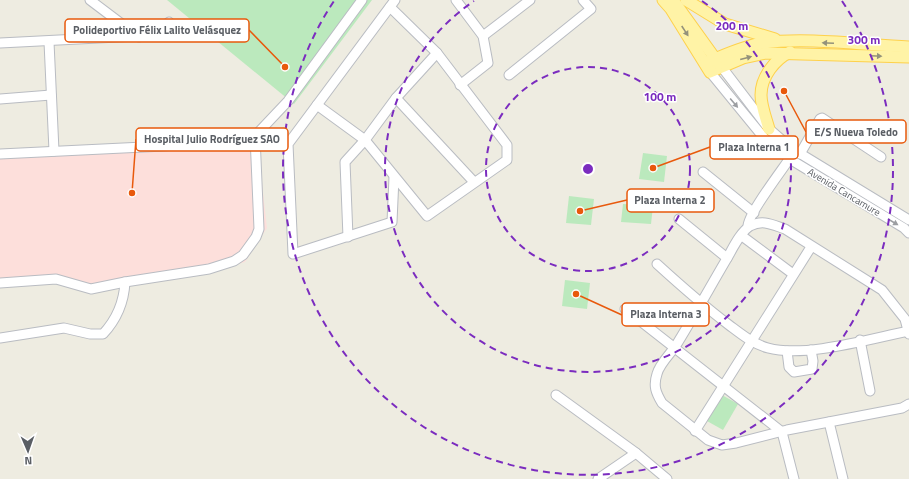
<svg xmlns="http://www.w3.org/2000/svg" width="909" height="479" font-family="'Titillium Web',sans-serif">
  <rect width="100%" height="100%" fill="#eeece1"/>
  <polygon fill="#fddfdb" points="257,140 267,228 245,262 201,275 93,292 61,282 0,287 0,158"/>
  <g fill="#bbe9bd">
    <polygon points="167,0 372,0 294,104"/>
    <polygon points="643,153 667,156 664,182 639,179"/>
    <polygon points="569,196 594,199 591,225 566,223"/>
    <polygon points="623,204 653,206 651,224 621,222"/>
    <polygon points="565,280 590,283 587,309 562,306"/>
    <polygon points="722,395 738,404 723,430 707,421"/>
  </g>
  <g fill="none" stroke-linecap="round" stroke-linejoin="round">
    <defs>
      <g id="minor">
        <polyline points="90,0 139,37"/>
        <polyline points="456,0 483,36 488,63 460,85"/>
        <polyline points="483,36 530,0"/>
        <polyline points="49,42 54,151"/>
        <polyline points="0,43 157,35 169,22"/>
        <polyline points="721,66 769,129 791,148 909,220"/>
        <polyline points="710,72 764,138 793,161 904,228 909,233"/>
        <polyline points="509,75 591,9 583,0"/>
        <polyline points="396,98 474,182"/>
        <polyline points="0,99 51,95"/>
        <polyline points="317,105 365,140 427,216 507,160 507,145 437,53 390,7"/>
        <polyline points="0,154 164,146 242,140 255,136 288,101 362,0"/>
        <polyline points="800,154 820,119 822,118 881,157"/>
        <polyline points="703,172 754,213"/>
        <polyline points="394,177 392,222 293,254 288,144 395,0"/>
        <polyline points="679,219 727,258"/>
        <path d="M748 227C746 217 782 170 790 158"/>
        <polyline points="742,236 793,274"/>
        <polyline points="348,237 345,162 365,140 396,98 437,53"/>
        <path d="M657 264C680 285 704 306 729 325 741 334 753 344 768 348 805 358 869 339 909 331"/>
        <polyline points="0,283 56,279 91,289 125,282 209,269 234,261 243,255 256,237 259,229 255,136"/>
        <polyline points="625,309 782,432 794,479"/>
        <path d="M909 334 905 319 882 290 785 229C773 225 763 219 750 226 740 232 732 250 726 260 709 289 693 318 675 347 669 355 659 365 657 374 653 386 656 393 662 403L708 440 722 445 736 443 787 430 902 408 909 404"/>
        <path d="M0 338 64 328 90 334H103C117 319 124 302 125 282"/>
        <polyline points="860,340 870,391"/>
        <polyline points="787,351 789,367 794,372 812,369 813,361 811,350"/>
        <polyline points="556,395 636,453 667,479"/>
        <polyline points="829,422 843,479"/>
        <polyline points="695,431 811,247"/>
        <polyline points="598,479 636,453"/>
      </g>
      <g id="major">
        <polyline points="663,0 671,9 710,72 743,58 766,53 909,57"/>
        <polyline points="673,0 719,64"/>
        <polyline points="686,0 725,24 775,39"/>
        <path d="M705 63C723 56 743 46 763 43 806 37 864 45 909 47"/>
        <path d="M769 129C766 118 761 106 761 95 761 77 775 59 790 52"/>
      </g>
    </defs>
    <use href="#minor" stroke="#b9bcc2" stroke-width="11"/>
    <use href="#major" stroke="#fed14b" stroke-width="13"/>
    <use href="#minor" stroke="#fff" stroke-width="9"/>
    <use href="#major" stroke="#fff3a6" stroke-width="11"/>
  </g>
  <defs><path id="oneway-solid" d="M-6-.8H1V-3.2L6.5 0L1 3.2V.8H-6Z"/></defs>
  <g fill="#94927b">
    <use href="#oneway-solid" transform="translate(685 31) rotate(57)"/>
    <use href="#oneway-solid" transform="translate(828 43) rotate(-177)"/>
    <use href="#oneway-solid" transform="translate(876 56) rotate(2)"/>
    <use href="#oneway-solid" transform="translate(746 58) rotate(-15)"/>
  </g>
  <g fill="#9c9ea2">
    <use href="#oneway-solid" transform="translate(734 103) rotate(50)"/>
    <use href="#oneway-solid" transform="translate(893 222) rotate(31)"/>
  </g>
  <g fill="none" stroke="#7b2cbf" stroke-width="2" stroke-dasharray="7 5">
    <circle cx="588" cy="169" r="102"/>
    <path d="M702 1A203 203 0 1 1 474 1"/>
    <path d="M842 1A305 305 0 1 1 334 1"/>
  </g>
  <g text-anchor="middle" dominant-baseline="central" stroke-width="3" stroke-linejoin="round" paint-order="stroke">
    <g font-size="10" fill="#5a5e64" stroke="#fff">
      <text transform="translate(844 192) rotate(31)">Avenida Cancamure</text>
    </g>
  </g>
  <circle cx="588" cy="169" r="6" fill="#7b2cbf" stroke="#fff" stroke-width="2"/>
  <g font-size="12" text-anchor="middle" font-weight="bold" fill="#7b2cbf" stroke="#fff" stroke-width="3" stroke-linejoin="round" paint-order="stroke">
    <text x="732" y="30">200 m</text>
    <text x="864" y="44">300 m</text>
    <text x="660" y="101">100 m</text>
  </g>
  <path fill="none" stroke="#e8590c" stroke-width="1.5" d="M285 67L249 30M784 91L806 132M132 193L136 139M653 168L710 147M580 211L627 200M576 294L622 315"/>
  <g fill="#e8590c" stroke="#fff" stroke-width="1.5">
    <circle cx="285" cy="67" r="4"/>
    <circle cx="784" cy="91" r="4"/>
    <circle cx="132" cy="193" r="4"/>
    <circle cx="653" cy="168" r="4"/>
    <circle cx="580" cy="211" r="4"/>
    <circle cx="576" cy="294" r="4"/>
  </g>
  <g fill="#fff" stroke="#e8590c" stroke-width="1.5">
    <rect x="65" y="19" width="184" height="23" rx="4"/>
    <rect x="806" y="120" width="100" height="23" rx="4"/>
    <rect x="136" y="128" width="152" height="23" rx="4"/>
    <rect x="710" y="136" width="88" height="23" rx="4"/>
    <rect x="627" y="189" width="87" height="23" rx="4"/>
    <rect x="622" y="303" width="87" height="23" rx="4"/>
  </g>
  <g font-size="11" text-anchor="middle" font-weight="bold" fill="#5a5e64">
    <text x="157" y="34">Polideportivo Félix Lalito Velásquez</text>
    <text x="856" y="136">E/S Nueva Toledo</text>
    <text x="212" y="143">Hospital Julio Rodríguez SAO</text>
    <text x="754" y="151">Plaza Interna 1</text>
    <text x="670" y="204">Plaza Interna 2</text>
    <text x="666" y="318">Plaza Interna 3</text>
  </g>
  <g transform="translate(28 451) rotate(178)" stroke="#ffffff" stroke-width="3" paint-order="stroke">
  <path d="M0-3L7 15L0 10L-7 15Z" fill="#5a5e64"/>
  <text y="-6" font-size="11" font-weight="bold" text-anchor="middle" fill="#5a5e64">N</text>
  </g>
</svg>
